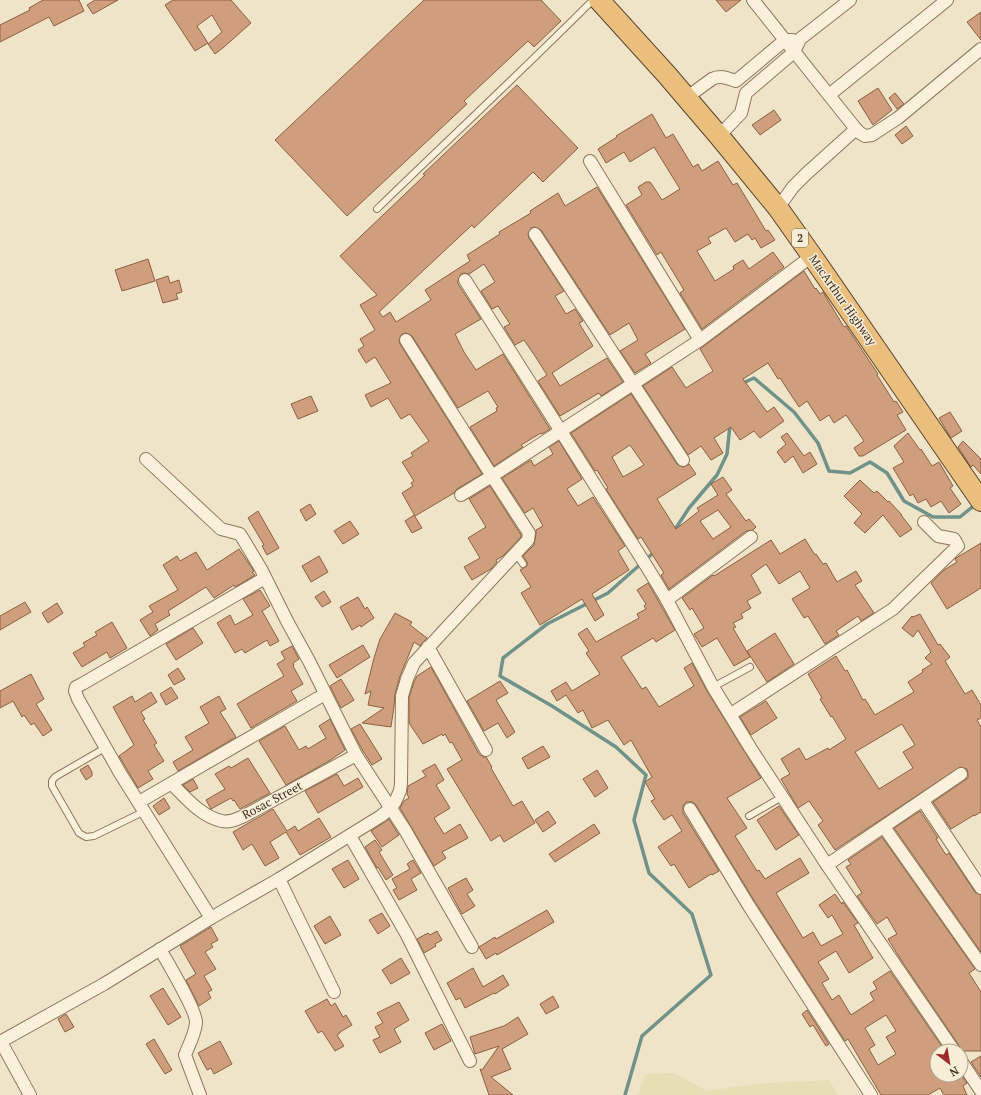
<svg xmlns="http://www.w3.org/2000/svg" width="981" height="1095" font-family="'PT Serif',serif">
  <rect width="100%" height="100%" fill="#f0e4c8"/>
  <polygon fill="#e6deb5" points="673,1073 708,1091 754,1084 829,1080 838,1095 638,1095 645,1074"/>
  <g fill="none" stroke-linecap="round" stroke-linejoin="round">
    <g stroke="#6f938a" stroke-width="3.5">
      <polyline points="741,384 754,378 794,412 818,443 829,471 850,473 870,462 887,473 904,501 933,517 960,517 976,504"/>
      <polyline points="674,531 689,508 717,475 727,454 730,425"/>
      <polyline points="625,1095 642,1036 711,975 692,914 649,873 634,820 646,775 616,747 552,706 500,676 503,658 547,624 608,593 652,554 654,551"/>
    </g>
  </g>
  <g fill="#cf9f7d" stroke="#8d5f41" fill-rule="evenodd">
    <polygon points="43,0 79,0 84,11 54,26 49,17 0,42 0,25 30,10 29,8"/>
    <polygon points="95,0 118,0 93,14 87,5"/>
    <polygon points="173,0 231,0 251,23 224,47 215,54 208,44 222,32 212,15 197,26 208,43 195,51 165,5"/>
    <polygon points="424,0 541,0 561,21 534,47 528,41 464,101 467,104 347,216 275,140"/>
    <polygon points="716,0 741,0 726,12"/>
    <polygon points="981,12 981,40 967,22"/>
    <polygon points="517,85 578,148 543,182 533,172 474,228 472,225 379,312 383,317 390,312 396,322 431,300 425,290 470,261 467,255 500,234 499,232 531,213 530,211 558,193 565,206 597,187 685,329 645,354 651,363 635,373 620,351 638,340 629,323 610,335 541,230 535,227 531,228 528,234 529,238 564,291 555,296 566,314 575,309 583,321 579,323 593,346 552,373 560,386 607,358 623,382 601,396 599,393 560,416 538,381 547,375 535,356 524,340 515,345 504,327 510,324 498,306 492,309 481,291 495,282 484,264 469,274 464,273 461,274 458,280 458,284 481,319 455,334 464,352 476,370 503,354 550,429 542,434 541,433 521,445 523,447 494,466 470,427 497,411 496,408 498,407 488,391 458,408 412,336 406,333 402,334 399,340 400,344 482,474 457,489 454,493 415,516 402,493 413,486 411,483 414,481 402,462 413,456 411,453 429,441 410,414 401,419 388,398 371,407 365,395 391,383 375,357 366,363 358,350 364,346 360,339 375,330 360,305 377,295 340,256 425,175 423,174"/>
    <polygon points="878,88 892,110 873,125 858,101"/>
    <polygon points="895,93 904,104 897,109 889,98"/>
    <polygon points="774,110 781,120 760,135 752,125"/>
    <polygon points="652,114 666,138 673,134 693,167 698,164 702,171 718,161 733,185 737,183 766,231 768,230 775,240 761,248 755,238 752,240 748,234 735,242 726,228 708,238 711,243 697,251 715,281 734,269 733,266 743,260 749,269 773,252 784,267 702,329 680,293 684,290 661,252 657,255 626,205 642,195 638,187 646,182 650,182 653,186 662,200 680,189 654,147 630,162 624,152 606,163 598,149 617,137 616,136"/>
    <polygon points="906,126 913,136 902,144 895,135"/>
    <polygon points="148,259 155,281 122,291 115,270"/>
    <polygon points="804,271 815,289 816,288 820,294 823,292 844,327 846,326 878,374 877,375 894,402 896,401 903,412 897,415 906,430 863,456 859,456 854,448 864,441 846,415 834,423 829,415 820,421 807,401 799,407 780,378 778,379 768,363 743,379 767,412 774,407 784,421 760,438 754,431 740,440 731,427 714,438 723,453 711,460 701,446 688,455 643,386 672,367 686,388 713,371 700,349"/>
    <polygon points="168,276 170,283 179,280 182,292 176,294 178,299 163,303 156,280"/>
    <path d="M631 394 677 464 683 467 689 464 696 474 657 499 676 529 699 511 697 508 718 495 711 484 723 477 732 490 726 494 746 521 749 519 756 527 753 530 746 531 669 589 661 575 664 573 641 537 638 539 606 489 608 488 597 470 595 471 571 433ZM630 445 644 465 623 477 612 457ZM718 510 731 527 713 539 700 521Z"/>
    <polygon points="311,396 318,411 298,419 291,404"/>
    <polygon points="950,412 962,431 951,438 939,418"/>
    <polygon points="787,433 804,456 810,452 817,464 803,473 793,456 785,463 777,452 786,444 781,437"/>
    <polygon points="908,433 920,450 921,449 932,466 939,462 953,486 950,488 961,504 949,513 941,501 931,507 926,499 918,503 913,494 910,496 893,468 904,462 894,446"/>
    <polygon points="559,441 582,479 567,489 578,506 593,497 625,546 618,551 629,570 592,594 604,615 595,621 582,599 540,625 521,593 531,587 520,570 527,566 527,562 523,556 534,545 536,534 536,530 543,526 533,508 525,513 502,478 531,460 534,466 553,454 549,447"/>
    <polygon points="963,441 981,459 981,474 973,465 971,467 958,447"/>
    <polygon points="860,480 874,493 877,491 888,502 889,501 902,515 901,515 912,529 900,537 883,515 865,533 854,523 862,514 844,496"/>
    <polygon points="490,486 521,535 521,537 503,556 496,560 497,562 491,569 472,580 464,567 480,558 468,538 486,527 469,499"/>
    <polygon points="310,504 316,514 306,521 300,510"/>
    <polygon points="258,511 279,548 267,555 262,546 264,545 248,518"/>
    <polygon points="414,515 422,528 412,533 405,521"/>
    <polygon points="350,521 359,534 343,544 334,531"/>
    <polygon points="805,539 815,555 816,554 823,564 826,563 837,582 856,571 862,581 855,585 874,613 861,621 858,616 836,631 839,635 825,644 808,616 804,618 792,599 810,588 800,571 779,584 766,564 751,575 761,593 747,601 751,608 741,614 743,618 733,623 736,627 733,628 750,657 734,666 717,638 702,647 694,634 704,628 692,608 690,610 682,598 713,575 714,576 771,540 780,554"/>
    <polygon points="981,543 981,588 947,609 931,583 944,570 957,562 955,559 956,558"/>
    <polygon points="239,549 254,571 252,572 255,575 235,587 234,585 214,598 206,587 168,611 170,615 155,624 158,630 150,636 140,620 153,612 149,606 178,590 163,565 177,556 180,561 196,552 207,570"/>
    <polygon points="319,556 328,572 311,582 302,566"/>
    <path d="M648 583 675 630 656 642 653 638 621 657 642 689 646 687 659 707 694 686 684 668 692 663 707 691 761 778 727 798 747 828 735 836 757 871 759 870 765 879 800 858 809 873 776 893 803 938 813 932 821 946 843 934 832 915 828 918 819 905 835 894 842 904 843 902 858 923 854 925 873 958 849 973 836 951 818 962 829 979 822 983 832 1000 839 995 851 1015 874 1000 870 993 877 989 873 982 890 971 945 1051H937V1075H961L967 1083 963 1086 967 1095H944L940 1088 928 1095H881L848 1039 845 1041 755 902 696 805 693 802H686L683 806V813L719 871 712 875 711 874 689 888 674 864 671 866 658 847 682 831 672 815 664 820 651 801 655 799 645 782 652 777 631 740 624 745 608 720 592 728 583 710 578 713 566 695 557 701 551 691 566 682 572 691 600 674 586 653 589 651 578 634 587 628 596 642 639 618 637 614 646 609 644 606 646 604 637 590ZM886 1015 896 1031 886 1037 896 1054 878 1065 869 1049 875 1045 865 1028Z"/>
    <polygon points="260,590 270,606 262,611 279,641 270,646 267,640 245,653 242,649 235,653 217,623 230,615 235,625 253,615 243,599"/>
    <polygon points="324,591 331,602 322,607 315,597"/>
    <polygon points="358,597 365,609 367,607 374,618 361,627 360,625 352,630 340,607"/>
    <polygon points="25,602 31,612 0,630 0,616"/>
    <polygon points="57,603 63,613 48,623 42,613"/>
    <polygon points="395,613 412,622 410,625 427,638 420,646 414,642 400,676 395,694 394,706 391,727 362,723 384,708 368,705 371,691 365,694 374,658 380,639"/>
    <path d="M920 614 938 645 940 644 950 657 945 661 965 694 972 690 981 705V718L977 720 981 727V812L974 816V815L951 829 933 802 968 778V774L967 769 960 767 835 850 818 825 823 821 809 801 798 808 781 779 790 774 781 759 799 748 806 760 828 748 829 750 846 739 832 716 831 717 820 699 822 698 808 674 836 656 845 671 847 670 863 700 865 699 875 715 914 692 908 682 923 672 922 670 932 664 925 658 931 652 918 630 913 637 902 628 912 616 913 617ZM902 724 915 745 903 752 913 768 879 789 855 752Z"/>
    <polygon points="112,622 127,648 110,658 107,652 82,667 73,653 85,646 83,643 97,635 95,632"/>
    <polygon points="193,628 203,643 176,660 166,644"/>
    <polygon points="775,633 794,664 767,682 747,651"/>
    <polygon points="363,645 370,657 337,678 329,665"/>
    <polygon points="292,646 299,659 293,663 294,665 293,666 303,684 291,691 297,701 251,728 237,704 284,676 277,664 285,659 281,652"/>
    <polygon points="431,667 479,754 483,757 486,757 492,767 491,768 513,806 522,801 535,823 504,842 500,835 491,841 447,769 462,760 452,742 450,743 445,734 443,736 442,734 423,744 409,723 409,697 414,682 417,676"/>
    <polygon points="178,668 185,679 174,685 168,675"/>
    <polygon points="31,674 44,699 36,704 52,730 43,736 34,723 31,725 24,715 22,717 13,701 0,708 0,691"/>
    <polygon points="341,679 354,700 341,708 330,686"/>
    <polygon points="500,681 508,693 496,700 515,732 507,738 498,723 484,731 467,701"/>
    <polygon points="171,687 178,698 166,705 160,694"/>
    <polygon points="151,692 157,702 141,712 145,719 143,720 157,743 154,745 164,761 148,771 153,779 138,788 119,756 134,745 113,707 132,696 135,702"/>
    <polygon points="219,696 226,709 220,712 236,737 178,771 173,762 193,750 185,737 209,723 200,707"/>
    <polygon points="766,701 777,718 751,735 740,717"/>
    <polygon points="330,719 345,750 329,761 286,785 259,741 285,726 299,750 306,746 308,749 326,738 319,726"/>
    <polygon points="360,724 382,759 372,765 363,751 351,729"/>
    <polygon points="543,746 550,757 528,769 522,758"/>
    <polygon points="248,758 270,793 240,809 234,800 233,801 231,798 211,809 206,800 225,789 215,774 229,766 231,768"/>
    <polygon points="435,764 444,780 436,785 450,808 434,818 444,834 460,824 468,838 442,852 446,858 434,866 400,808 404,801 409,798 407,794 408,786 426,776 422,771"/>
    <polygon points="88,765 92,772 92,776 86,780 80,770"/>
    <polygon points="597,770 608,788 595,797 583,779"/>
    <polygon points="337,774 344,786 358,778 363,787 318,813 305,791"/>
    <polygon points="193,779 198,788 190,792 183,785"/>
    <polygon points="164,798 170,808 159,815 153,806"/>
    <polygon points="779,806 799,835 776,850 757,820"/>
    <polygon points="273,809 287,831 295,826 298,831 319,818 331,837 300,855 286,832 270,842 279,858 265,866 252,844 243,850 233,832"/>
    <polygon points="548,811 556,823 543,832 535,820"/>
    <polygon points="920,811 938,838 936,839 946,855 949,853 975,892 981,895 981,952 894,828"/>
    <polygon points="389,819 399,835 382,847 371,831"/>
    <polygon points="594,824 600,833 555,862 549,854"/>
    <polygon points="882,837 975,969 969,973 981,992 981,1051 961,1051 960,1047 901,960 888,939 897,934 887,917 877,924 857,896 862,893 846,867 851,864 848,860"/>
    <polygon points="375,840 382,850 379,852 393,875 386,880 378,867 377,868 365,847"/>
    <polygon points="348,860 359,879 344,888 332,869"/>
    <polygon points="413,860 421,873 411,879 417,890 399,900 393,890 397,888 392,879 410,869 407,864"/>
    <polygon points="466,878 473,890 467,894 475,906 462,914 448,888"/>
    <polygon points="547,910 554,922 497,955 496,953 486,959 479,947 495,937 496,939"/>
    <polygon points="382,913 390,926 378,934 369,920"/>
    <polygon points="330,916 341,935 325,944 314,926"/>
    <polygon points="211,927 218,940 211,944 213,947 205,952 216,969 204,976 212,990 208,992 211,998 199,1006 186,980 196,974 180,946"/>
    <polygon points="437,931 442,940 435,944 436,946 424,953 417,939 428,933 430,935"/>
    <polygon points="401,958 410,973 391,984 382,970"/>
    <polygon points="473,968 483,987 503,975 509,985 495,994 494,993 465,1008 460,998 456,1000 447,983"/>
    <polygon points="163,988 181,1017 168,1025 150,996"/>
    <polygon points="553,996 559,1007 546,1014 540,1004"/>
    <polygon points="327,999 331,1006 335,1003 343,1017 346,1015 352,1025 340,1032 340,1033 337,1035 344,1046 335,1051 322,1031 318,1033 305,1011"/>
    <polygon points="399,1002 409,1020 394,1029 401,1042 380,1053 373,1040 380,1037 375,1027 383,1023 377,1013"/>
    <polygon points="807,1010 829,1044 826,1046 813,1025 810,1027 802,1014"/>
    <polygon points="66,1014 74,1027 65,1032 58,1019"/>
    <polygon points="518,1017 528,1034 502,1049 511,1069 491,1077 513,1095 489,1095 480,1069 482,1070 499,1046 475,1054 470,1037 504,1026"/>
    <polygon points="442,1024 451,1041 434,1050 425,1033"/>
    <polygon points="154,1039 172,1070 165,1074 146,1044"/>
    <polygon points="220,1041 232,1064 214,1074 211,1068 207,1070 198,1053"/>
    <polygon points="981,1056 981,1077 971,1062"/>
  </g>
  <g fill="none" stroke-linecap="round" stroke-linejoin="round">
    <defs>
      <g id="service">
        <path d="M377 209C449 139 522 71 593 0"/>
        <polyline points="516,554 523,564"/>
        <polyline points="713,687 750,667"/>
        <polyline points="105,748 55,777 52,781 52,786 79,833 86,837 94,836 145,811"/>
        <polyline points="749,816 782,797"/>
      </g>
      <g id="minor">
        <polyline points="753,0 856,129 860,133 865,136 872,135 898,118 981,49"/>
        <polyline points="829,95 947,0"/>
        <path d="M686 98 712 79C721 75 727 78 736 81L785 40H793"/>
        <polyline points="719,136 741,113 746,93 794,52 800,39 850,0"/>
        <polyline points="590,161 700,340"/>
        <polyline points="778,208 793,187 806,174 856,129"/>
        <polyline points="535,234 683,460"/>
        <polyline points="465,280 647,567 667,600 713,687 751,749 827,865 954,1051"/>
        <polyline points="406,340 492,476 461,495"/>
        <polyline points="146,459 221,529 240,534 261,569 288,623 309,661 356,755 405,830 472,947"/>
        <polyline points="667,600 751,537"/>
        <polyline points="428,647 486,750"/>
        <polyline points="731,714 893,609 958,546 954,539 938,536 924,522"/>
        <path d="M172 784C186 798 202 817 222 821 230 823 237 819 244 816L356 755"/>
        <polyline points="923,801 981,888"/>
        <polyline points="139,802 325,694"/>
        <polyline points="690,809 749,906 871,1095"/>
        <polyline points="884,827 981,965"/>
        <polyline points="350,836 407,935 470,1061"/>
        <polyline points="827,865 961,774"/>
        <polyline points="279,879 334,992"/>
        <polyline points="211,918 120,773 78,699 75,691 76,687 82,684 265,578"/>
        <path d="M160 949C167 962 197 1011 196 1023 195 1034 189 1045 185 1055L200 1095"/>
        <polyline points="0,1042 104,984 211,918 279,879 381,816 391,808 395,802 400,791 401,783 402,696 407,679 414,663 528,540 529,533 527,530 492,476 700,340 812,256"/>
        <polyline points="1,1042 30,1095"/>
        <polyline points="961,1061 981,1091"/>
      </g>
      <polyline id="trunk" points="599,0 667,75 719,136 778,208 812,256 981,501"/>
    </defs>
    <use href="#service" stroke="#8d765c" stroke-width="8"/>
    <use href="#minor" stroke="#8d765c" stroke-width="14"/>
    <use href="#trunk" stroke="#5b4430" stroke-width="22"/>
    <use href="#service" stroke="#faf1dc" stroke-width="6"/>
    <use href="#minor" stroke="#faf1dc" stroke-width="12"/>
    <use href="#trunk" stroke="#eabe7c" stroke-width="20"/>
  </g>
  <g text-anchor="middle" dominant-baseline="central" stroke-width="3" stroke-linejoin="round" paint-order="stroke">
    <rect fill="#f7eed8" stroke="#756857" stroke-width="1" x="792" y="229" width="16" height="18" rx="3"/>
    <g font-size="11" font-weight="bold" fill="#3d2e20">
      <text x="800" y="238">2</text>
    </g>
    <g font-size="12" fill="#3d2e20" stroke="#f7eed8">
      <text transform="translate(843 300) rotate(55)">MacArthur Highway</text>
      <text transform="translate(272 800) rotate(-28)">Rosac Street</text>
    </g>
  </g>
  <g transform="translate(949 1063) rotate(149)"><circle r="19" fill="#f7eed8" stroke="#ada18e"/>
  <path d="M0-3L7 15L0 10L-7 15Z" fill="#9e2a2b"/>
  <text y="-6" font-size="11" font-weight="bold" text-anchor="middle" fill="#3d2e20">N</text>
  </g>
</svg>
